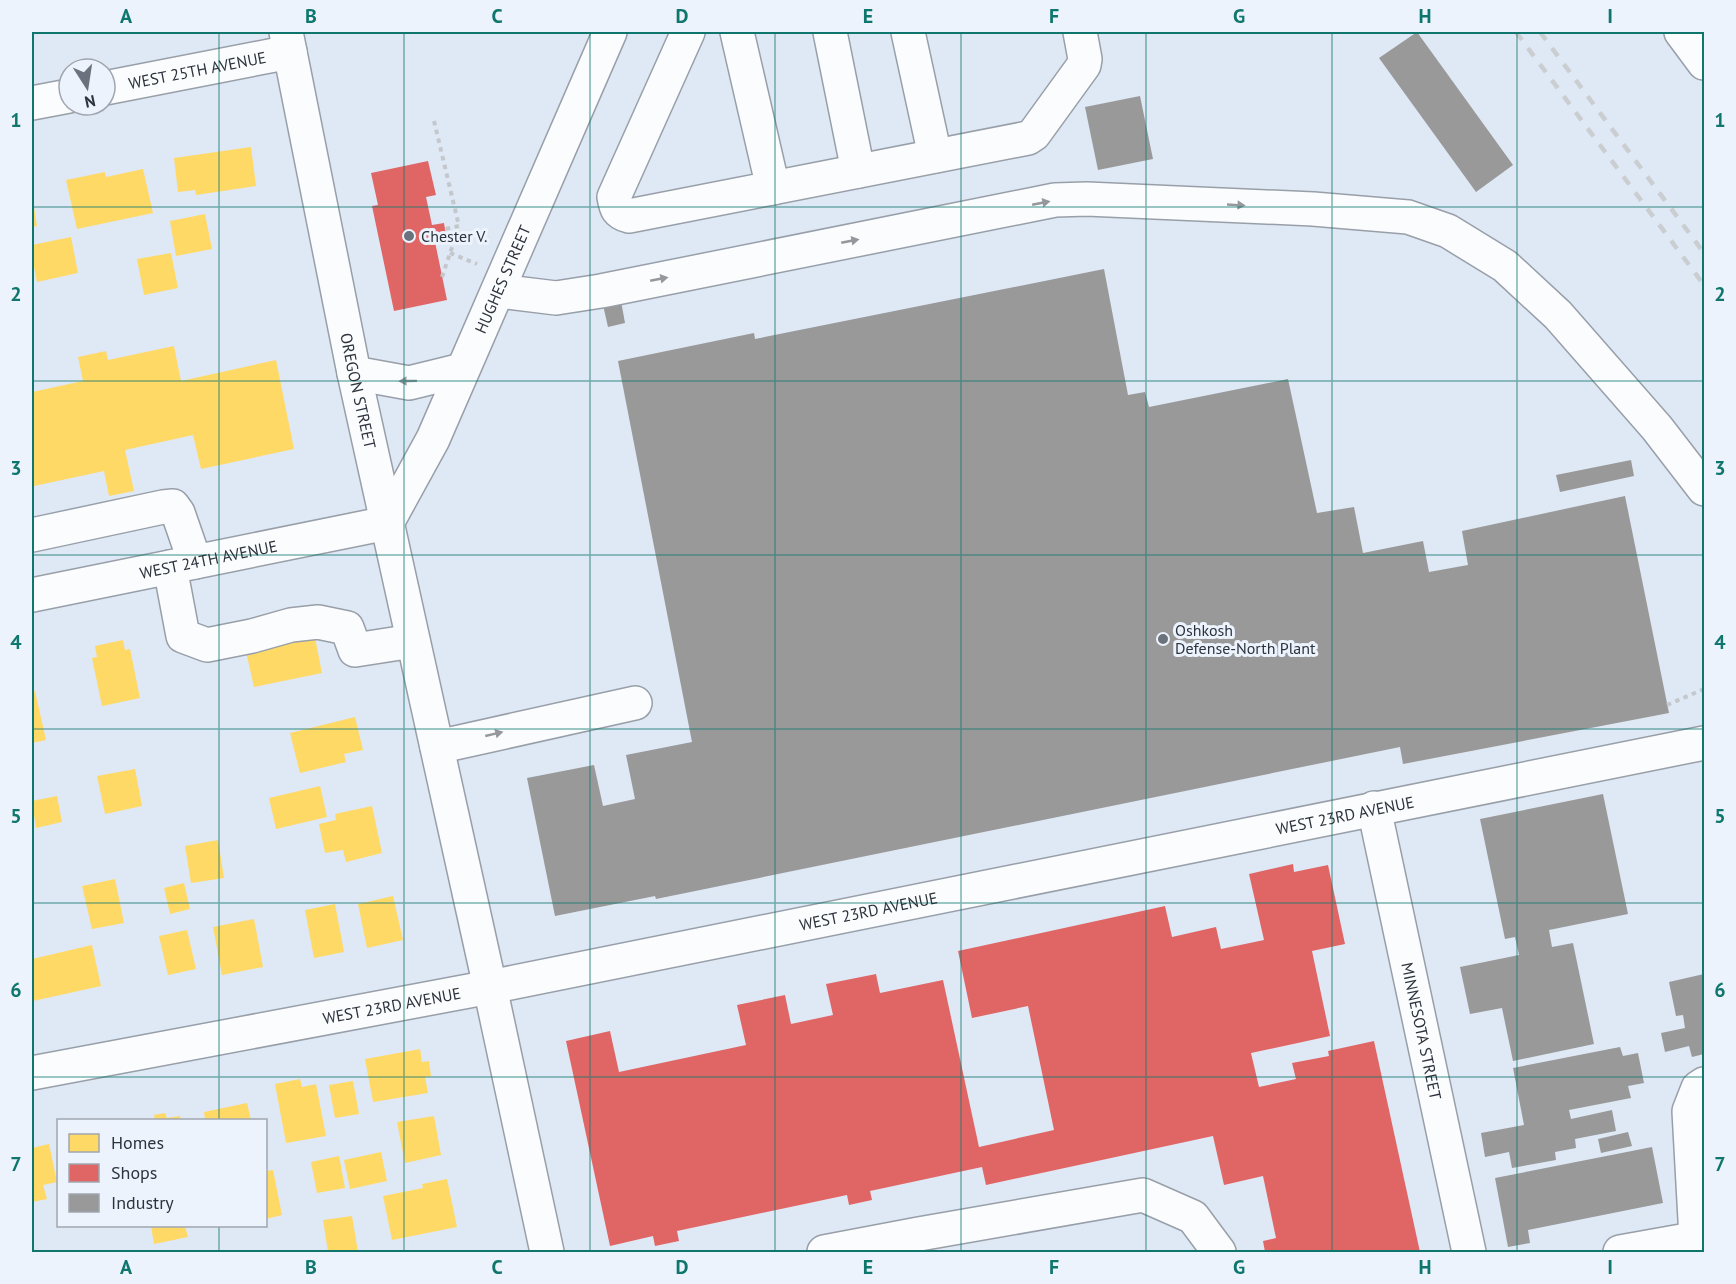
<svg xmlns="http://www.w3.org/2000/svg" width="1736" height="1284" font-family="'PT Sans',sans-serif">
  <rect width="100%" height="100%" fill="#dfe8f5"/>
  <g fill="#ffd966">
    <polygon points="251,147 256,186 196,195 195,190 178,192 174,158"/>
    <polygon points="143,169 153,213 77,229 66,180 105,172 106,177"/>
    <polygon points="33,201 37,226 32,227 32,202"/>
    <polygon points="205,214 212,249 176,256 170,221"/>
    <polygon points="71,237 78,273 37,282 32,257 32,245"/>
    <polygon points="171,253 178,288 144,295 137,259"/>
    <polygon points="174,346 181,381 276,360 294,449 201,469 193,435 125,450 134,491 109,496 104,471 34,486 32,476 32,392 83,381 78,357 106,351 108,360"/>
    <polygon points="315,638 322,673 254,687 245,647"/>
    <polygon points="123,640 125,650 130,649 140,698 102,706 92,658 97,657 95,646"/>
    <polygon points="35,691 46,740 32,743 32,692"/>
    <polygon points="355,717 363,750 344,754 346,762 300,773 290,733"/>
    <polygon points="135,769 142,806 105,814 97,776"/>
    <polygon points="320,786 327,817 276,829 269,798"/>
    <polygon points="57,796 62,822 36,828 32,801"/>
    <polygon points="372,806 382,853 346,862 343,850 325,853 319,824 336,820 335,814"/>
    <polygon points="218,840 224,878 191,883 185,846"/>
    <polygon points="115,879 124,923 92,929 82,886"/>
    <polygon points="184,883 190,909 170,914 164,888"/>
    <polygon points="393,896 403,940 367,948 358,904"/>
    <polygon points="335,904 344,952 314,958 305,910"/>
    <polygon points="254,919 263,967 222,975 213,927"/>
    <polygon points="187,930 196,969 168,975 159,936"/>
    <polygon points="92,945 101,986 33,1001 32,993 32,959"/>
    <polygon points="420,1049 422,1062 429,1061 431,1076 425,1077 428,1093 373,1102 365,1059"/>
    <polygon points="300,1079 302,1087 316,1084 326,1136 286,1143 275,1084"/>
    <polygon points="353,1081 359,1114 335,1118 329,1085"/>
    <polygon points="247,1103 251,1120 205,1120 204,1112"/>
    <polygon points="165,1113 167,1118 180,1116 181,1120 155,1120 154,1115"/>
    <polygon points="434,1116 441,1155 405,1163 397,1122"/>
    <polygon points="49,1144 57,1182 43,1185 47,1199 32,1202 32,1148"/>
    <polygon points="381,1152 387,1181 350,1189 344,1160"/>
    <polygon points="339,1156 345,1188 317,1193 311,1162"/>
    <polygon points="273,1170 282,1215 266,1219 266,1171"/>
    <polygon points="447,1179 457,1227 392,1240 383,1196 423,1188 422,1184"/>
    <polygon points="352,1216 358,1252 328,1252 323,1220"/>
    <polygon points="151,1226 185,1226 188,1237 154,1244"/>
  </g>
  <g fill="#e06666">
    <polygon points="428,161 436,195 426,197 432,225 444,223 446,235 434,237 447,300 394,311 372,206 378,205 371,173"/>
    <polygon points="1293,864 1294,872 1328,865 1345,944 1312,951 1330,1036 1251,1053 1259,1087 1296,1079 1292,1063 1329,1056 1328,1051 1374,1041 1420,1252 1265,1252 1263,1241 1276,1238 1263,1176 1224,1185 1213,1136 986,1185 982,1167 870,1191 872,1200 849,1205 847,1195 677,1231 679,1241 655,1246 653,1236 610,1246 566,1041 610,1031 619,1072 746,1045 737,1005 785,995 791,1024 833,1015 826,984 876,974 880,993 943,980 979,1147 1054,1130 1028,1006 972,1018 958,951 1165,906 1172,937 1216,927 1221,949 1264,940 1249,874"/>
  </g>
  <g fill="#999">
    <polygon points="1417,32 1513,165 1476,192 1379,58"/>
    <polygon points="1140,96 1153,159 1098,170 1085,107"/>
    <polygon points="1104,269 1128,395 1145,392 1149,407 1288,379 1317,513 1354,507 1363,553 1423,541 1429,572 1468,565 1462,531 1625,496 1669,713 1403,764 1400,747 656,899 655,896 555,916 527,778 594,765 603,806 635,799 626,755 692,742 618,361 754,333 755,339"/>
    <polygon points="621,301 625,323 608,327 603,305"/>
    <polygon points="1631,460 1634,476 1560,492 1556,475"/>
    <polygon points="1603,794 1628,914 1549,930 1552,947 1573,943 1594,1044 1513,1061 1502,1008 1470,1014 1460,967 1519,955 1515,937 1505,939 1480,819"/>
    <polygon points="1704,974 1704,1054 1692,1057 1689,1046 1665,1052 1661,1033 1685,1028 1683,1015 1676,1016 1669,982"/>
    <polygon points="1620,1047 1623,1056 1638,1053 1644,1083 1628,1086 1631,1098 1569,1110 1571,1119 1612,1110 1616,1131 1575,1139 1576,1148 1555,1152 1556,1160 1512,1168 1509,1152 1485,1157 1481,1133 1524,1125 1513,1068"/>
    <polygon points="1628,1132 1632,1146 1601,1153 1598,1139"/>
    <polygon points="1652,1147 1663,1203 1528,1230 1530,1243 1508,1247 1495,1178"/>
  </g>
  <g fill="none" stroke-linecap="round" stroke-linejoin="round">
    <defs>
      <g id="minor">
        <path id="s1" d="M286 32 354 373 490 987 547 1252"/>
        <path d="M688 32 614 197C616 208 617 213 629 216L1028 138 1034 134 1084 65 1085 59 1080 32"/>
        <polyline points="737,32 773,188"/>
        <polyline points="830,32 858,171"/>
        <polyline points="908,32 935,156"/>
        <polyline points="1681,32 1704,63"/>
        <path id="s2" d="M105 88 290 52"/>
        <polyline points="32,103 69,96"/>
        <polyline points="498,291 556,298 601,291 1055,200 1087,199 1313,209 1408,217 1448,231 1505,266 1558,315 1657,428 1704,489"/>
        <polyline points="354,373 409,383 462,370"/>
        <path id="s3" d="M387 523 433 439 610 32"/>
        <polyline points="32,535 163,507 173,506 178,513 195,562"/>
        <polyline points="170,567 183,636 207,645 252,636 291,625 318,622 347,628 355,650 413,641"/>
        <path id="s4" d="M32 595 387 523"/>
        <polyline points="437,747 635,703"/>
        <path id="s5" d="M1374 808 1469 1252"/>
        <path id="s6" d="M32 1073 490 987 1704 743"/>
        <polyline points="1696,1238 1689,1111 1698,1088 1704,1084"/>
        <polyline points="824,1252 919,1234 1143,1195 1193,1217 1219,1252"/>
        <polyline points="1620,1252 1704,1237"/>
      </g>
    </defs>
    <use href="#minor" stroke="#989fa8" stroke-width="36"/>
    <g stroke="#c4c8cd" stroke-width="4" stroke-dasharray="4.5 4.5" stroke-linecap="butt">
      <polyline points="434,121 459,226 445,229"/>
      <polyline points="450,253 477,264"/>
      <polyline points="442,277 459,227"/>
      <polyline points="1667,705 1704,689"/>
    </g>
    <use href="#minor" stroke="#fafcfe" stroke-width="33"/>
    <g stroke="#cbced1" stroke-width="4.5" stroke-dasharray="10 10" stroke-linecap="butt">
      <polyline points="1516,32 1704,285"/>
      <polyline points="1540,32 1704,253"/>
    </g>
  </g>
  <defs><path id="oneway-solid" d="M-6-.8H1V-3.2L6.5 0L1 3.2V.8H-6Z" transform="scale(1.5)"/></defs>
  <g fill="#94989d">
    <use href="#oneway-solid" transform="translate(1041 203) rotate(-11)"/>
    <use href="#oneway-solid" transform="translate(1236 205) rotate(3)"/>
    <use href="#oneway-solid" transform="translate(850 241) rotate(-11)"/>
    <use href="#oneway-solid" transform="translate(659 279) rotate(-11)"/>
    <use href="#oneway-solid" transform="translate(408 381) rotate(179)"/>
    <use href="#oneway-solid" transform="translate(494 734) rotate(-13)"/>
  </g>
  <path fill="none" stroke="#0f766e" stroke-width="1.5" stroke-opacity="0.55" d="M219 32V1120M404 32V1252M590 32V1252M775 32V1252M961 32V1252M1146 32V1252M1332 32V1252M1517 32V1252M32 207H1704M32 381H1704M32 555H1704M32 729H1704M32 903H1704M32 1077H1704M219 1226V1252"/>
  <g fill="#6b727d" stroke="#ecf3fc" stroke-width="2">
    <circle cx="409" cy="236" r="6"/>
    <circle cx="1163" cy="639" r="6"/>
  </g>
  <g text-anchor="middle" dominant-baseline="central" stroke-width="6" stroke-linejoin="round" paint-order="stroke">
    <g font-size="16" fill="#2d333c" stroke="#ecf3fc">
      <text stroke="none"><textPath href="#s2" startOffset="94">WEST 25TH AVENUE</textPath></text>
      <text stroke="none"><textPath href="#s3" startOffset="270">HUGHES STREET</textPath></text>
      <text stroke="none"><textPath href="#s1" startOffset="366">OREGON STREET</textPath></text>
      <text stroke="none"><textPath href="#s4" startOffset="180">WEST 24TH AVENUE</textPath></text>
      <text stroke="none"><textPath href="#s6" startOffset="1338">WEST 23RD AVENUE</textPath></text>
      <text stroke="none"><textPath href="#s6" startOffset="852">WEST 23RD AVENUE</textPath></text>
      <text stroke="none"><textPath href="#s6" startOffset="366">WEST 23RD AVENUE</textPath></text>
      <text stroke="none"><textPath href="#s5" startOffset="228">MINNESOTA STREET</textPath></text>
    </g>
    <g font-size="16" fill="#2d333c" stroke="#ecf3fc" text-anchor="start">
      <text x="421" y="236">Chester V.</text>
      <text x="1175" y="630">Oshkosh<tspan x="1175" dy="18">Defense-North Plant</tspan></text>
    </g>
  </g>
  <rect width="1736" height="1284" fill="none" stroke="#ecf3fc" stroke-width="66"/>
  <rect x="57" y="1119" width="210" height="108" fill="#ecf3fc" stroke="#a0a6af" stroke-width="1.5"/>
  <rect x="69" y="1134" width="30" height="18" fill="#ffd966" stroke="#a0a6af" stroke-width="1.5"/>
  <text x="111" y="1149" font-size="18" fill="#2d333c">Homes</text>
  <rect x="69" y="1164" width="30" height="18" fill="#e06666" stroke="#a0a6af" stroke-width="1.5"/>
  <text x="111" y="1179" font-size="18" fill="#2d333c">Shops</text>
  <rect x="69" y="1194" width="30" height="18" fill="#999999" stroke="#a0a6af" stroke-width="1.5"/>
  <text x="111" y="1209" font-size="18" fill="#2d333c">Industry</text>
  <g transform="translate(87 87) rotate(168)"><circle r="28" fill="#ecf3fc" stroke="#a0a6af" stroke-width="1.5"/>
  <path d="M0-4.5L10 22L0 15L-10 22Z" fill="#6b727d"/>
  <text y="-9" font-size="16" font-weight="bold" text-anchor="middle" fill="#2d333c">N</text>
  </g>
  <rect x="33" y="33" width="1670" height="1218" fill="none" stroke="#0f766e" stroke-width="2"/>
  <g font-size="20" text-anchor="middle" font-weight="bold" fill="#0f766e">
    <text x="126" y="23">A</text>
    <text x="311" y="23">B</text>
    <text x="497" y="23">C</text>
    <text x="682" y="23">D</text>
    <text x="868" y="23">E</text>
    <text x="1054" y="23">F</text>
    <text x="1239" y="23">G</text>
    <text x="1425" y="23">H</text>
    <text x="1610" y="23">I</text>
    <text x="16" y="127">1</text>
    <text x="1720" y="127">1</text>
    <text x="16" y="301">2</text>
    <text x="1720" y="301">2</text>
    <text x="16" y="475">3</text>
    <text x="1720" y="475">3</text>
    <text x="16" y="649">4</text>
    <text x="1720" y="649">4</text>
    <text x="16" y="823">5</text>
    <text x="1720" y="823">5</text>
    <text x="16" y="997">6</text>
    <text x="1720" y="997">6</text>
    <text x="16" y="1171">7</text>
    <text x="1720" y="1171">7</text>
    <text x="126" y="1274">A</text>
    <text x="311" y="1274">B</text>
    <text x="497" y="1274">C</text>
    <text x="682" y="1274">D</text>
    <text x="868" y="1274">E</text>
    <text x="1054" y="1274">F</text>
    <text x="1239" y="1274">G</text>
    <text x="1425" y="1274">H</text>
    <text x="1610" y="1274">I</text>
  </g>
</svg>
